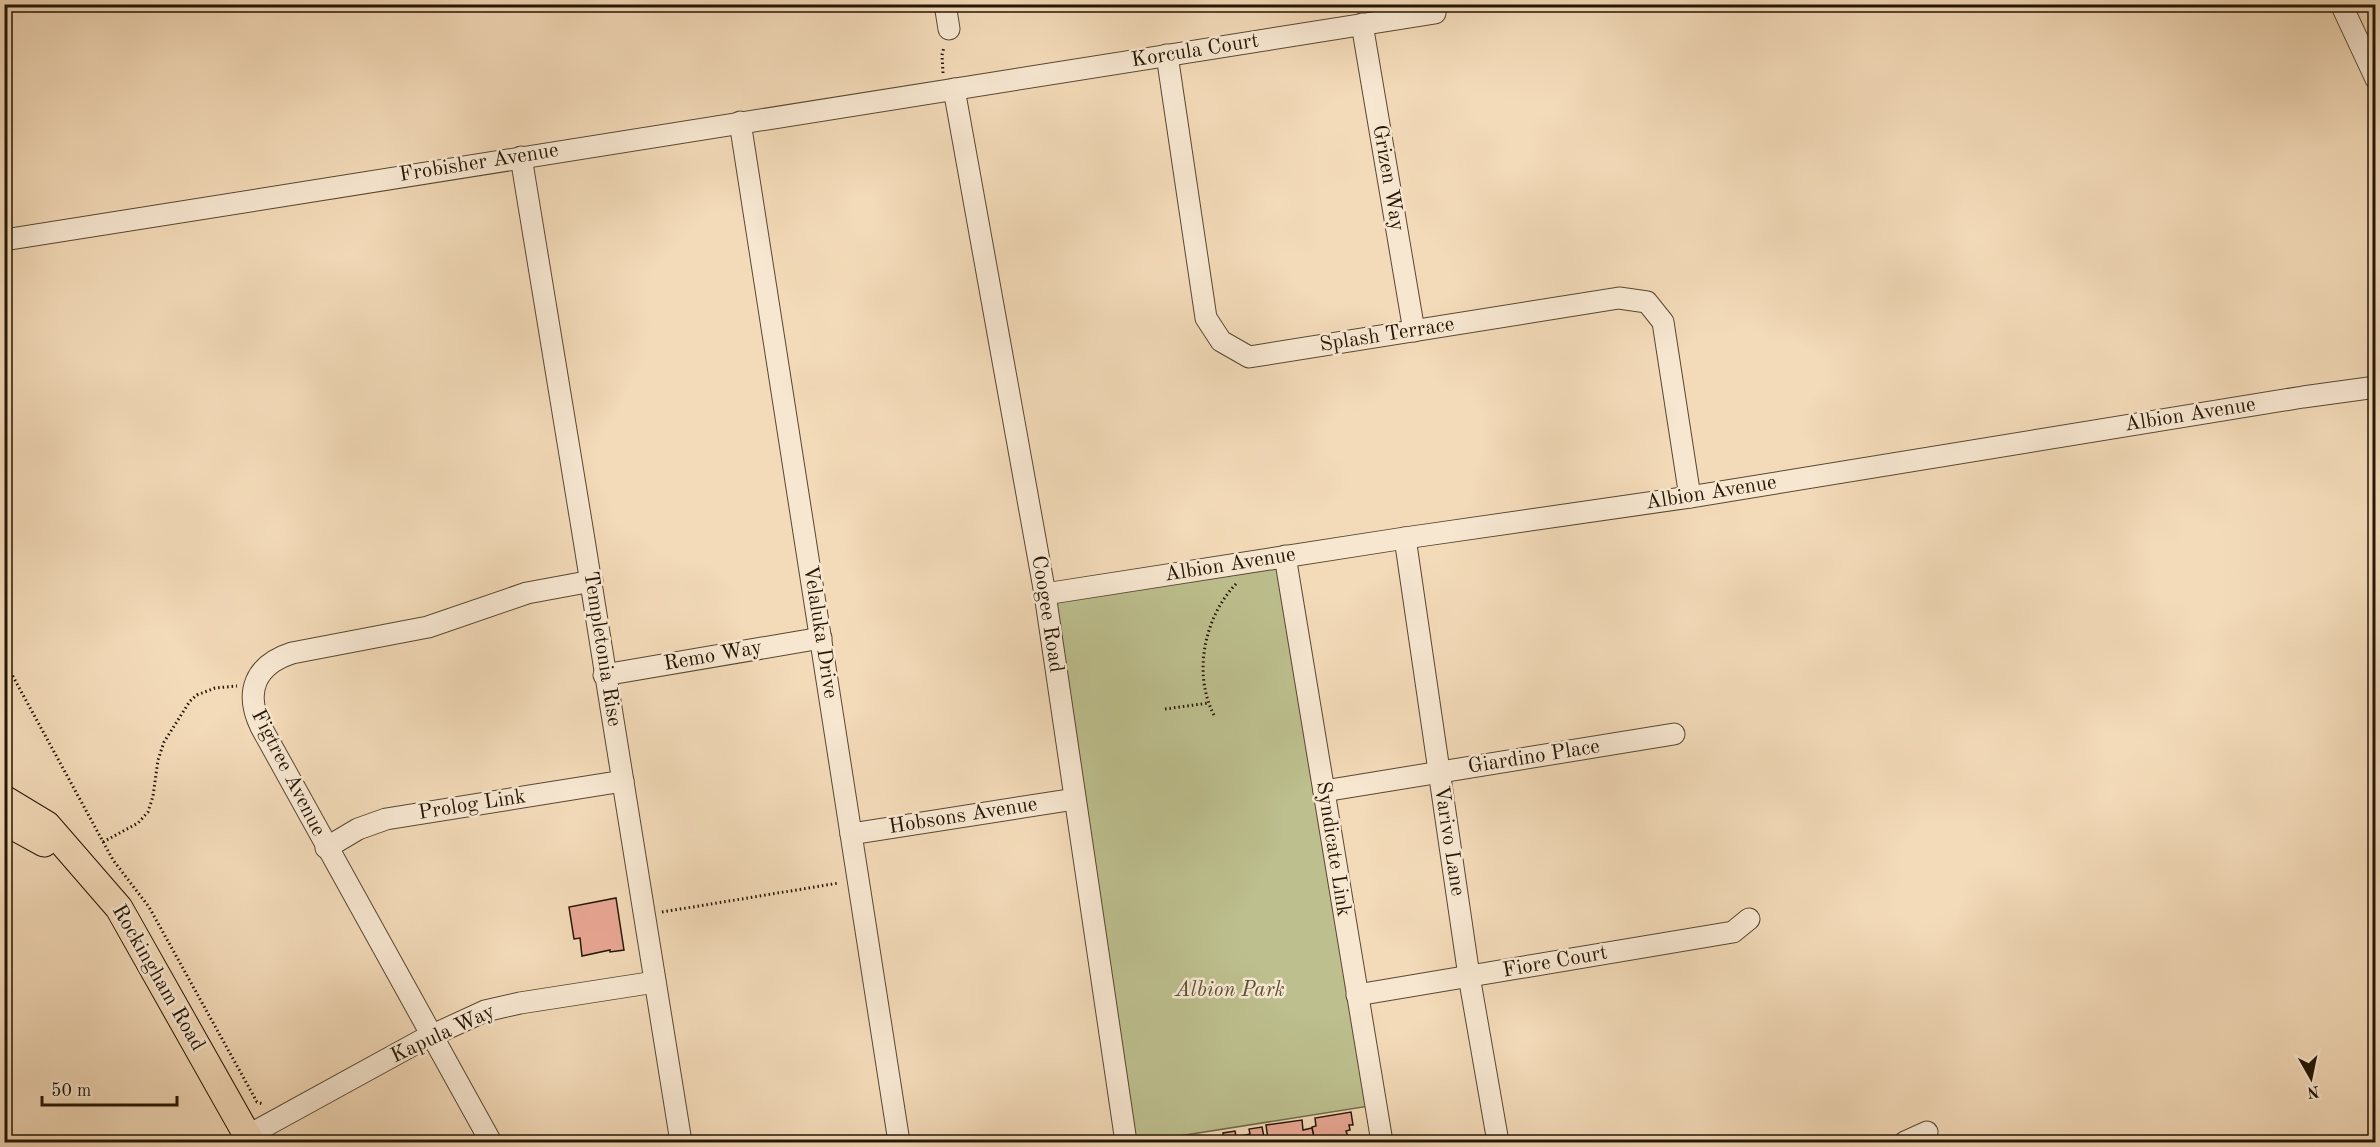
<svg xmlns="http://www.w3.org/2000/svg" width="2380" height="1147" font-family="'Old Standard TT',serif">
  <rect width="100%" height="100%" fill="#f3dab8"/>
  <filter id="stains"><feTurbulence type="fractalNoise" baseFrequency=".00333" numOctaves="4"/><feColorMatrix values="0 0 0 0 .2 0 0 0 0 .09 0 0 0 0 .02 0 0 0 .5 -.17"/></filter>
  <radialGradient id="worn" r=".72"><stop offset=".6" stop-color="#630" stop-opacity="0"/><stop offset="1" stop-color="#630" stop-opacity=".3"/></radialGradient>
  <polygon fill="#bdbf8e" stroke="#706a49" stroke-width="1.5" points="1285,556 1376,1105 1141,1142 1126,1142 1045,594"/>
  <g fill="#e9a794" stroke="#241604" stroke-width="1.5">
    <polygon points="616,898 624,950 610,952 610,950 582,956 580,938 574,939 569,907"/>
    <polygon points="1351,1112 1353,1125 1349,1125 1350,1130 1346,1131 1350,1142 1317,1142 1317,1140 1314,1140 1312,1127 1316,1126 1315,1118"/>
    <polygon points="1302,1120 1303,1130 1312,1128 1315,1142 1276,1142 1275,1138 1268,1139 1266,1125"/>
    <polygon points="1262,1127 1265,1142 1242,1142 1241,1136 1250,1134 1249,1129"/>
    <polygon points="1235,1131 1237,1142 1214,1142 1214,1140 1223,1138 1223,1133"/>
    <polygon points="1194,1137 1195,1142 1162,1142"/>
  </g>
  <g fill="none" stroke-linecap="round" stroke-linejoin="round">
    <defs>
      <g id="minor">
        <polyline points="945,4 949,29"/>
        <polyline points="2341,4 2376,79"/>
        <polyline points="1362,24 1414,331"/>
        <polyline points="1167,55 1206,318 1221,341 1249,357 1619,298 1647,302 1663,322 1690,497"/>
        <polyline points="954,89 1045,594 1126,1142"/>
        <polyline points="740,122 899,1142"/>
        <path d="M521 157C576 485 628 814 681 1142"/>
        <polyline points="4,240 1435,13"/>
        <polyline points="1405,538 1469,976 1498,1142"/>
        <polyline points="1285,556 1382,1142"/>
        <polyline points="1045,594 1405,538 1690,497 2303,397 2376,387"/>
        <polyline points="604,675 821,638"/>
        <polyline points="1324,791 1674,734"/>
        <polyline points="851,834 1075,799"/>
        <polyline points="326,848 358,829 386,819 623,781"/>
        <polyline points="1357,995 1733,932 1749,919"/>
        <polyline points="247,1136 422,1040 485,1011 520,1003 655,982"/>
        <path d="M491 1142 261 727C244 692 255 665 292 653L428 627 527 593 592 581"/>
        <polyline points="1905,1142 1927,1132"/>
      </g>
      <g id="major">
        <polyline points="4,799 47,825 119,908 251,1142"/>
        <polyline points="4,821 44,843"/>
      </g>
    </defs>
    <use href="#minor" stroke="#584731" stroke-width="23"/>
    <use href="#major" stroke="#241604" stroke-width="29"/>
    <g stroke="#241604" stroke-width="3" stroke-dasharray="1.5 3" stroke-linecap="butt">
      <polyline points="943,73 942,55 944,47"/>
      <polyline points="4,660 113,860 149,907 257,1102 263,1104"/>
      <polyline points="1165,709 1209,703"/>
      <path d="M1214 715C1192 673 1205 615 1237 583"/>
      <polyline points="103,842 138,823 148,812 153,796 158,760 164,742 190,701 197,695 215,688 237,686"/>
      <polyline points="662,912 839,883"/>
    </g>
    <use href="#minor" stroke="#f7e7d1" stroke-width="21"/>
    <use href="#major" stroke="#f3dab8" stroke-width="27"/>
  </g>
  <g text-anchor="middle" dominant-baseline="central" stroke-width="5" stroke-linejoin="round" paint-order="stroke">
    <g font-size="21" fill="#241604" stroke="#f7e7d1">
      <text transform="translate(1195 51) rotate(-9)">Korcula Court</text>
      <text transform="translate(479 163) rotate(-9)">Frobisher Avenue</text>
      <text transform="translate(1388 178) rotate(80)">Grizen Way</text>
      <text transform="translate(1387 335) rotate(-9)">Splash Terrace</text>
      <text transform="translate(2190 415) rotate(-9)">Albion Avenue</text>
      <text transform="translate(1711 493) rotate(-9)">Albion Avenue</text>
      <text transform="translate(1230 565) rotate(-9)">Albion Avenue</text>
      <text transform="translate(1047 614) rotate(81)">Coogee Road</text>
      <text transform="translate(820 632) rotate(81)">Velaluka Drive</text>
      <text transform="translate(602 649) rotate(81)">Templetonia Rise</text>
      <text transform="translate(713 656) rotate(-10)">Remo Way</text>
      <text transform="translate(1534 757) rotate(-9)">Giardino Place</text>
      <text transform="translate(288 773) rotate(63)">Figtree Avenue</text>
      <text transform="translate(472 805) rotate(-9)">Prolog Link</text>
      <text transform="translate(963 816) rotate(-9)">Hobsons Avenue</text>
      <text transform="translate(1449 841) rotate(81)">Varivo Lane</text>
      <text transform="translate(1333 849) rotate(81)">Syndicate Link</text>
      <text transform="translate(1555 962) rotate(-10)">Fiore Court</text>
      <text transform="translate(158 978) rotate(60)">Rockingham Road</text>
      <text transform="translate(443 1034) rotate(-25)">Kapula Way</text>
    </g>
    <g font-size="21" font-style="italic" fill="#5a5134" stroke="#f7e7d1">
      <text x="1230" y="990">Albion Park</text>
    </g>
  </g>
  <rect width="2380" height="1147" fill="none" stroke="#f3dab8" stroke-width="24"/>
  <rect x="6" y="6" width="2368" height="1135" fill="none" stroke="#241604" stroke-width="3"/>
  <rect x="12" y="12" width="2356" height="1123" fill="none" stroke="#241604" stroke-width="1.5"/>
  <g transform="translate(2311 1078) rotate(171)" stroke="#f7e7d1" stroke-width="4.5" paint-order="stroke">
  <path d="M0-4.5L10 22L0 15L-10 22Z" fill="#241604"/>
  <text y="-9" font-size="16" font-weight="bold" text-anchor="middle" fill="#241604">N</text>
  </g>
  <path d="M42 1096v9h135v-9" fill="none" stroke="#241604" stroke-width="3"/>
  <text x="51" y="1096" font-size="18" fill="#241604" stroke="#f7e7d1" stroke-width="4.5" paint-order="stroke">50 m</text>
  <rect width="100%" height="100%" filter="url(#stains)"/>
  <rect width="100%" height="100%" fill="url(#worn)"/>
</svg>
